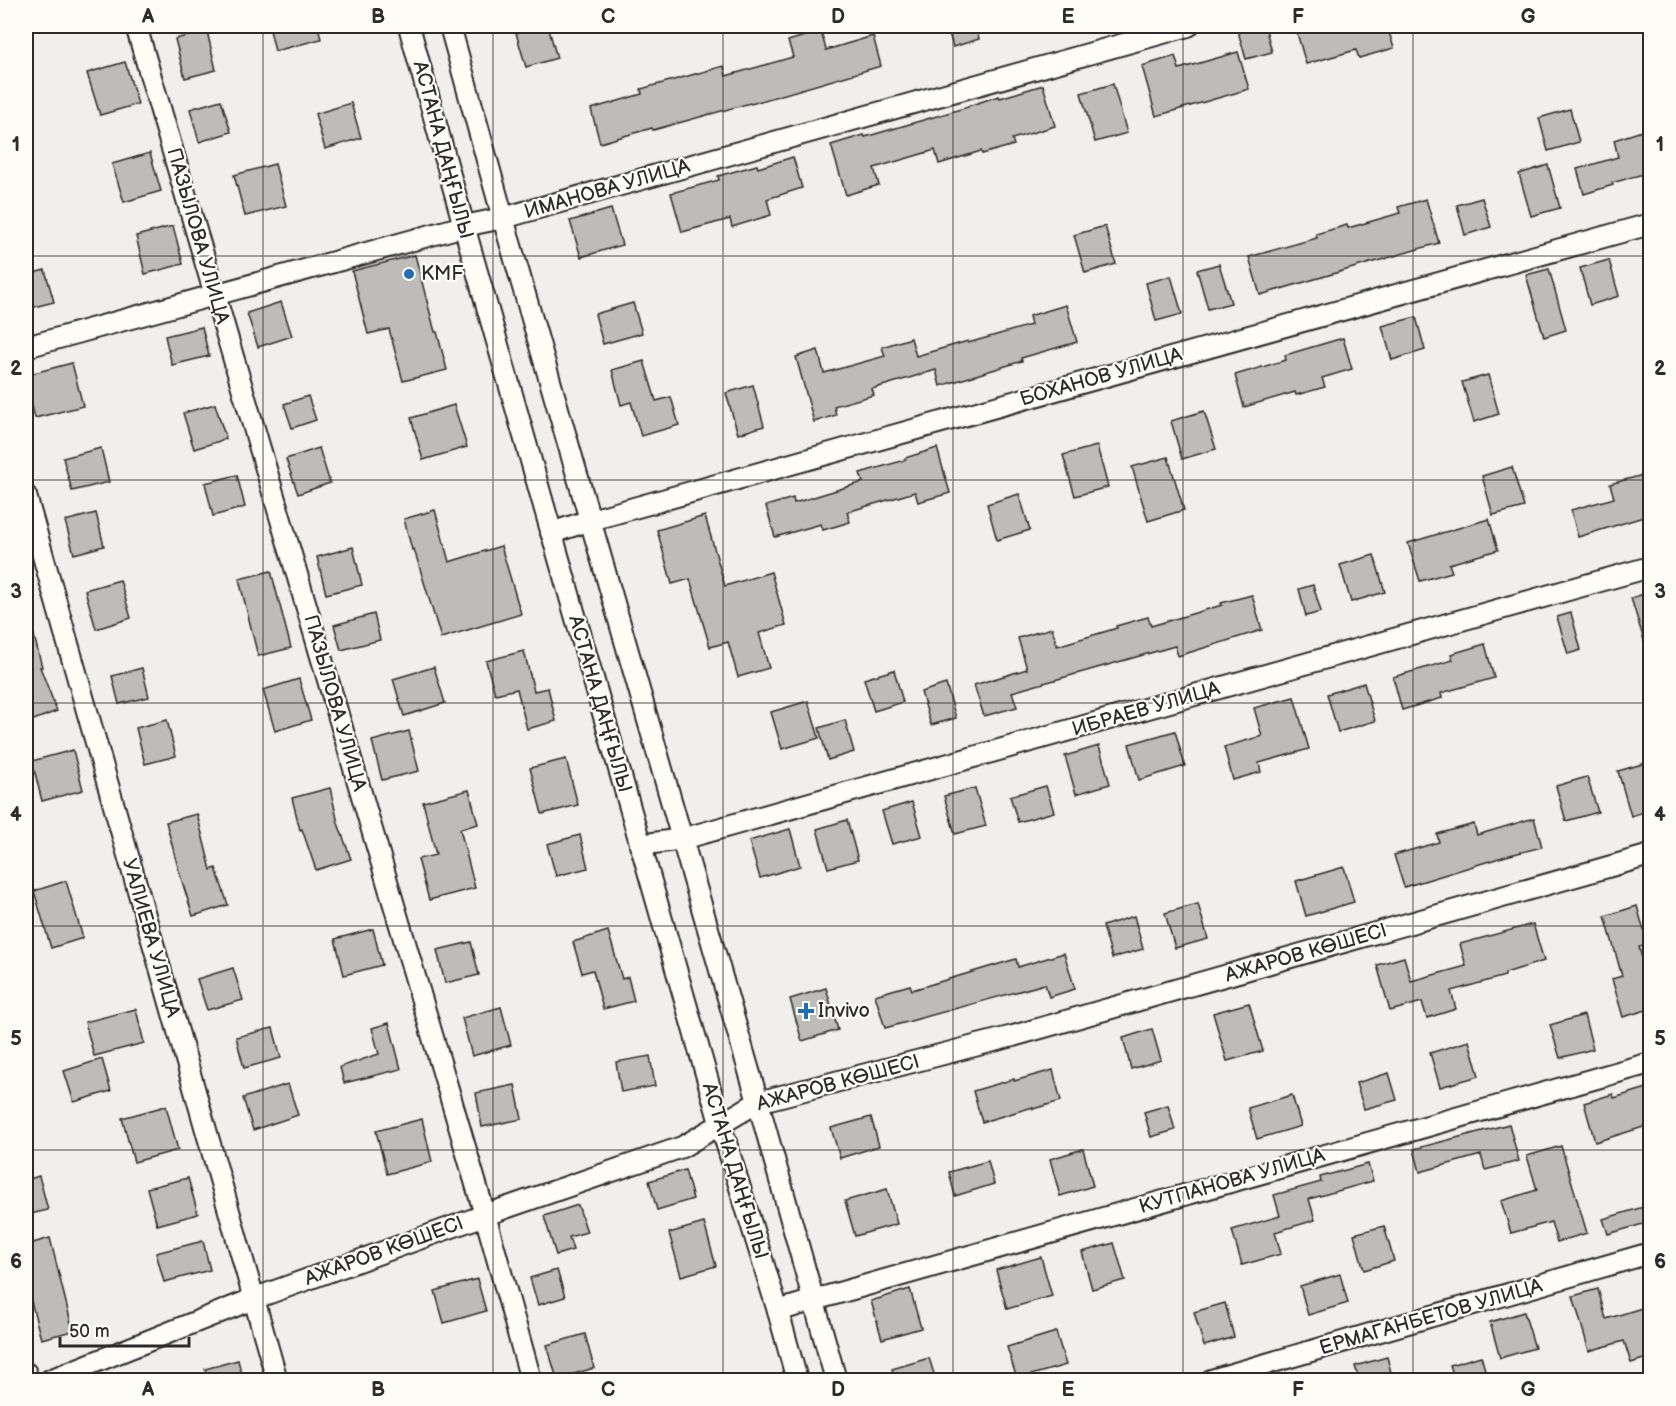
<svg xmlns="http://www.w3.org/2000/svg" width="1676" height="1406" font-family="'Balsamiq Sans',sans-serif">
  <rect width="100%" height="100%" fill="#f0efeb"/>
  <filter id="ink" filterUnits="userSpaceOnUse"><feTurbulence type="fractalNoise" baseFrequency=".0167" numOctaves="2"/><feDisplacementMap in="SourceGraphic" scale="12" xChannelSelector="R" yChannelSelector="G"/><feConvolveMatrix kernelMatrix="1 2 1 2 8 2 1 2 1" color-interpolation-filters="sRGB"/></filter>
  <g filter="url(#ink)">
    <g fill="#bdbcb8" stroke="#2b2b2b" stroke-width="1.5">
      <polygon points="269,26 318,26 321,39 275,51"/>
      <polygon points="542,26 548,26 557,58 526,67 516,33"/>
      <polygon points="947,26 976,26 979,39 953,47"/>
      <polygon points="1246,26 1265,26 1272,52 1246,59 1237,28"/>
      <polygon points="1295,26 1387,26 1394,48 1359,58 1356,50 1306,64"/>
      <polygon points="207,31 216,70 185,78 175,39"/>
      <polygon points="821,31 826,50 873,36 881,66 751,104 750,103 653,130 652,128 600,143 591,109 642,94 641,89 724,66 726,76 793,57 788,41"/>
      <polygon points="1238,52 1249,89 1156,116 1142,66 1175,56 1179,69"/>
      <polygon points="125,62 138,104 100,115 87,73"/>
      <polygon points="1113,84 1127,133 1095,142 1081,93"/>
      <polygon points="1043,85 1055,126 1012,139 1014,145 982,154 981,151 939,164 935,150 874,168 879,185 846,195 831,145 864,135 865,137 968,107 968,106 999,96 1000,98"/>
      <polygon points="221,100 231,132 199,142 190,109"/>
      <polygon points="351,103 361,138 325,149 315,114"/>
      <polygon points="1570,109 1579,142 1548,151 1539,118"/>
      <polygon points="1645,130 1650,150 1650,172 1612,183 1613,185 1584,194 1577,169 1618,157 1614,140"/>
      <polygon points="150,153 161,191 124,202 112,164"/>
      <polygon points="793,157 802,188 767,199 771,215 732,227 730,219 682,232 671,193 719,180 718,176 757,165 758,168"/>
      <polygon points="275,164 286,206 245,216 234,175"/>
      <polygon points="1548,165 1560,208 1531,216 1519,174"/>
      <polygon points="1482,198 1491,227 1465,235 1457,205"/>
      <polygon points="1426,199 1439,243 1260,295 1249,257 1317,238 1316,234 1347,225 1348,228 1400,213 1398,207"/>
      <polygon points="611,209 622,245 581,257 570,221"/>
      <polygon points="173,226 183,264 145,274 136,236"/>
      <polygon points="1105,226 1116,264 1085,273 1074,235"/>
      <polygon points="415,255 435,332 437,332 447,370 403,381 389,329 368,334 352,271"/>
      <polygon points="1609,260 1619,296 1590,305 1580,268"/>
      <polygon points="1219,264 1231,303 1208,309 1197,270"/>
      <polygon points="1549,269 1566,330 1544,337 1526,275"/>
      <polygon points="45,270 54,302 26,309 26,275"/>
      <polygon points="1171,276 1182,314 1156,321 1146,283"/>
      <polygon points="281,302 292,336 258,347 247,313"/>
      <polygon points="633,303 642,333 603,344 595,314"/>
      <polygon points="1066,305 1077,342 1021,358 1022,361 940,386 936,370 872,389 874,395 834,406 836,415 814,422 796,357 818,350 824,373 885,356 882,347 911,338 916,356 968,341 968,343 1031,325 1029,316"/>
      <polygon points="1416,317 1425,350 1392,360 1382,326"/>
      <polygon points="202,327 209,356 172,365 165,336"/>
      <polygon points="1343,338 1352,369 1322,378 1325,387 1296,395 1295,392 1244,407 1235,375 1286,360 1285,355"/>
      <polygon points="644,361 656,401 671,397 679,425 641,436 631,402 621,405 612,370"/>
      <polygon points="72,363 83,406 35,418 26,382 26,375"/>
      <polygon points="1488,375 1499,414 1474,422 1462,382"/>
      <polygon points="753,385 764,426 738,434 726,393"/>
      <polygon points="308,396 316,420 292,428 284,404"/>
      <polygon points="215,404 226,439 194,449 183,413"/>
      <polygon points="454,405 467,447 423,460 411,418"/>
      <polygon points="1204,411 1216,449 1182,459 1171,421"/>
      <polygon points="1097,446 1108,487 1075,496 1063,455"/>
      <polygon points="101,448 109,482 72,491 63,458"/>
      <polygon points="319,448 330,483 298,494 286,459"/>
      <polygon points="937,448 950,493 918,502 915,492 847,512 850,522 823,530 821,524 775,537 766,506 793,498 794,503 863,482 860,473 905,460 905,458"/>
      <polygon points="1168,457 1184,510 1148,521 1132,467"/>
      <polygon points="1512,467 1524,507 1493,515 1482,476"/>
      <polygon points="1650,473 1650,515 1578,537 1571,510 1614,498 1610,484"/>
      <polygon points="237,475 245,507 213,516 205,483"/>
      <polygon points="1019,494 1030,530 997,540 987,504"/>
      <polygon points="435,510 449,562 501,546 521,614 441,638 414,549 412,550 404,519"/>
      <polygon points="96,513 104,546 74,554 65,521"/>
      <polygon points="705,516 725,586 771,572 786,625 759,633 769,668 738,677 728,642 710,647 690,579 672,584 657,530"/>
      <polygon points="1489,519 1498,550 1449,564 1452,572 1420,581 1408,543"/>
      <polygon points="353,547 362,585 326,594 317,557"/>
      <polygon points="1374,555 1385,592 1351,602 1340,565"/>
      <polygon points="271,571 291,648 258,656 239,579"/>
      <polygon points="120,580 131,618 96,629 85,590"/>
      <polygon points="1313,585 1321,612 1306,616 1299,589"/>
      <polygon points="1650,592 1650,650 1647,650 1631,598"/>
      <polygon points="1252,595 1262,630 1178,656 1175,646 1012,692 1017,707 984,716 974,685 1027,669 1018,638 1052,628 1057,646 1117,628 1116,626 1148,617 1151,626 1222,605 1221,603"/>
      <polygon points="1571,613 1581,650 1568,654 1557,617"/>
      <polygon points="374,614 380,640 341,650 334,625"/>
      <polygon points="26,620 30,620 42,667 40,667 57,711 26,723"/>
      <polygon points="1485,644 1494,678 1441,693 1442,698 1402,710 1393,677 1453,660 1451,654"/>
      <polygon points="524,651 534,691 548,688 556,721 527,729 517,689 495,694 486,661"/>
      <polygon points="434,667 445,703 404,716 393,679"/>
      <polygon points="142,668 149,697 119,704 112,676"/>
      <polygon points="894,670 903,702 874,711 864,679"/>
      <polygon points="299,679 311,720 275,731 263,690"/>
      <polygon points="1364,683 1375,721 1338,732 1327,694"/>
      <polygon points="946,684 956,718 931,725 921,692"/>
      <polygon points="1294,697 1309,749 1259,763 1261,772 1233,780 1224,747 1262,736 1254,708"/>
      <polygon points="808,701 819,738 782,749 771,712"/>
      <polygon points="167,720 176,756 145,764 136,728"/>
      <polygon points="845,720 854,752 828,760 819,728"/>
      <polygon points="409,731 419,771 382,780 372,741"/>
      <polygon points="1175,731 1185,766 1139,780 1129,744"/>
      <polygon points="1099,746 1110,784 1076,794 1065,756"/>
      <polygon points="73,750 83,790 42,801 32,761"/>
      <polygon points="566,759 578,805 542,814 530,768"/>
      <polygon points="1646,763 1650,779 1650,810 1631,816 1618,771"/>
      <polygon points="1587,777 1598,812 1566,821 1556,786"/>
      <polygon points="1046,786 1054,812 1018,822 1010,796"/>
      <polygon points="330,788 338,823 351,859 316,870 302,829 300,830 292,798"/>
      <polygon points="975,788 986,826 955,834 944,796"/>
      <polygon points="469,790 478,824 460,829 475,888 429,900 418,859 436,855 423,802"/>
      <polygon points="912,802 922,836 892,844 882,811"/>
      <polygon points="197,814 211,870 216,868 228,905 193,916 180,875 166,822"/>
      <polygon points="1534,818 1542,847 1506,856 1404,887 1394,855 1439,842 1437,834 1474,824 1477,835"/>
      <polygon points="847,820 858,860 828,868 817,829"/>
      <polygon points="790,829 800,866 760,878 749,841"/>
      <polygon points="580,835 588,868 556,876 547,844"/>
      <polygon points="1344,867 1354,902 1306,916 1296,881"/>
      <polygon points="66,881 83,938 51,948 34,891"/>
      <polygon points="1198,904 1208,939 1175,948 1165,913"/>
      <polygon points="1637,906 1648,945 1639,947 1650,989 1650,1009 1623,1017 1612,979 1622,976 1605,916"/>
      <polygon points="1134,916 1143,949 1112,958 1103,926"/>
      <polygon points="1533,924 1544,961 1505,973 1505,976 1451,991 1456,1009 1427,1018 1422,1002 1390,1011 1377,965 1404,957 1411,981 1466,966 1460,944"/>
      <polygon points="373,929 382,965 344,975 335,939"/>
      <polygon points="608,931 622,979 628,977 634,1001 603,1009 593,970 582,973 573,942"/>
      <polygon points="471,942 479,975 445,983 437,950"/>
      <polygon points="1064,953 1075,989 1049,997 1045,984 885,1028 875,995 910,985 912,990 1016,959 1018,967"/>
      <polygon points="233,968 243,1000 207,1010 197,979"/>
      <polygon points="826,988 838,1030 802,1041 790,999"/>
      <polygon points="1249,1003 1263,1051 1227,1061 1213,1013"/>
      <polygon points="501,1007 511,1045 472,1056 462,1018"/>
      <polygon points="136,1009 144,1043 94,1056 85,1022"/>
      <polygon points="1584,1015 1593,1049 1560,1058 1550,1025"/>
      <polygon points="389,1023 401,1069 344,1083 340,1067 379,1054 372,1028"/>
      <polygon points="273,1028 281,1058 244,1068 236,1037"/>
      <polygon points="1152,1029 1161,1060 1131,1069 1123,1038"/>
      <polygon points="1469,1041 1479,1076 1440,1087 1430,1053"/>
      <polygon points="650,1056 655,1086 621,1092 616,1062"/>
      <polygon points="102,1059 111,1091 74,1102 64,1071"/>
      <polygon points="1053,1070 1061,1101 1033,1109 1033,1107 982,1122 973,1091 1014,1079 1014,1081"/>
      <polygon points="1389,1073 1397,1100 1364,1109 1356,1083"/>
      <polygon points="288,1084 298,1115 253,1130 243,1098"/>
      <polygon points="515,1085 522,1119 482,1127 476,1093"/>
      <polygon points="1650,1087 1650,1125 1595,1142 1584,1103 1613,1094 1614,1098"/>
      <polygon points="1292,1095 1301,1126 1257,1139 1248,1108"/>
      <polygon points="1168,1105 1175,1130 1151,1137 1144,1112"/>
      <polygon points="166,1106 178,1150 134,1162 122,1118"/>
      <polygon points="871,1117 879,1146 840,1158 831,1128"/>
      <polygon points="422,1119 432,1162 387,1174 376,1131"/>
      <polygon points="1509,1124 1519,1161 1485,1170 1481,1155 1420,1172 1414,1149"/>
      <polygon points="1561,1146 1587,1233 1557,1242 1551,1222 1511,1233 1501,1201 1537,1190 1527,1156"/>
      <polygon points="1083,1149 1093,1186 1060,1196 1050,1159"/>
      <polygon points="988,1161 994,1184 955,1196 949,1172"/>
      <polygon points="1368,1164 1373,1181 1309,1199 1315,1220 1275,1232 1281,1254 1242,1265 1232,1230 1280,1216 1274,1195 1321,1182 1320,1177"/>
      <polygon points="685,1170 693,1199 657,1210 649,1181"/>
      <polygon points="39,1176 48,1210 26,1215 26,1180"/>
      <polygon points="188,1178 198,1214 157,1225 147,1188"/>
      <polygon points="887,1189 897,1224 855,1236 845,1201"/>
      <polygon points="578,1205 587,1232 569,1237 573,1250 556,1255 544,1216"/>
      <polygon points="1650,1205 1650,1222 1608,1234 1603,1219"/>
      <polygon points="704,1223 716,1266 681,1276 669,1233"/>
      <polygon points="1384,1226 1394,1261 1364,1270 1354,1234"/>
      <polygon points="50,1238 73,1331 41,1339 27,1286 26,1286 26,1245"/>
      <polygon points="203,1241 210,1270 164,1282 156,1253"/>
      <polygon points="1114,1243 1125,1280 1092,1289 1082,1252"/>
      <polygon points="1041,1257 1052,1296 1007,1309 996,1270"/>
      <polygon points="557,1270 565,1297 538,1305 530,1278"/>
      <polygon points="1340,1274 1348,1303 1308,1315 1300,1286"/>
      <polygon points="477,1279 486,1311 444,1323 435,1291"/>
      <polygon points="910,1289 921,1328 882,1339 871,1301"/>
      <polygon points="1598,1289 1606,1319 1642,1308 1650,1338 1650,1357 1631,1363 1624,1341 1589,1351 1573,1296"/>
      <polygon points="1225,1303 1234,1337 1204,1346 1194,1312"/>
      <polygon points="1524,1312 1535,1348 1500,1358 1490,1322"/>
      <polygon points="1056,1332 1066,1365 1017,1379 1007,1347"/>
      <polygon points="585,1334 594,1368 557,1379 547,1345"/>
      <polygon points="1481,1356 1488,1380 1455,1380 1450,1365"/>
      <polygon points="1387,1357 1393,1380 1359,1380 1355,1366"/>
      <polygon points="929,1358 936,1380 895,1380 892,1369"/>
      <polygon points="238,1360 243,1380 208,1380 205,1369"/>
    </g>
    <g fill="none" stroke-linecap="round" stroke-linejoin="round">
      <defs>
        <g id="minor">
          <polyline points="136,26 485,1215 531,1380"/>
          <polyline points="409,26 464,226 720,1123 778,1311 797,1380"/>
          <polyline points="450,26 503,218 758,1102 836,1380"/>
          <polyline points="26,347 464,226 503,218 1188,26"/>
          <polyline points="26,496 277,1380"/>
          <polyline points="551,533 591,520 1650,224"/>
          <polyline points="640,845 682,839 1650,567"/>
          <polyline points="778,1311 814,1300 1650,1063"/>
          <polyline points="26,1373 28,1380"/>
          <polyline points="50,1380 253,1299 485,1215 682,1147 758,1102 1013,1036 1650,855"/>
          <polyline points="1211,1380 1650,1253"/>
        </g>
      </defs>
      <use href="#minor" stroke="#2b2b2b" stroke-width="24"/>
      <use href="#minor" stroke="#fdfcf7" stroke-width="20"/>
    </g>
  </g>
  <path fill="none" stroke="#2b2b2b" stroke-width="1.5" stroke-opacity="0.55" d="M263 26V1380M493 26V1380M723 26V1380M953 26V1380M1183 26V1380M1413 26V1380M26 256H1650M26 480H1650M26 703H1650M26 926H1650M26 1150H1650"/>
  <g fill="#1f6fb2" stroke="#fdfcf7" stroke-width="2">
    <circle cx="409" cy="274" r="6"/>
    <path d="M803 1002h6v6h6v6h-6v6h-6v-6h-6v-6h6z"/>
  </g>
  <g text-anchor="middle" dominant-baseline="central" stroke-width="4.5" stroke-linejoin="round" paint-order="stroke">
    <g font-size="20" fill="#2b2b2b" stroke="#fdfcf7">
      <text transform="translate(443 150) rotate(75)">АСТАНА ДАҢҒЫЛЫ</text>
      <text transform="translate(607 189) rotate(-16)">ИМАНОВА УЛИЦА</text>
      <text transform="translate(198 236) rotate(74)">ПАЗЫЛОВА УЛИЦА</text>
      <text transform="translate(1101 377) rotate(-16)">БОХАНОВ УЛИЦА</text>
      <text transform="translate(335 703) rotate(74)">ПАЗЫЛОВА УЛИЦА</text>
      <text transform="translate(600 704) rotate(74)">АСТАНА ДАҢҒЫЛЫ</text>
      <text transform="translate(1146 709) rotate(-16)">ИБРАЕВ УЛИЦА</text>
      <text transform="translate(151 938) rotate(74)">УАЛИЕВА УЛИЦА</text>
      <text transform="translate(1306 953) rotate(-16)">АЖАРОВ КӨШЕСІ</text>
      <text transform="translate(838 1083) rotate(-15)">АЖАРОВ КӨШЕСІ</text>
      <text transform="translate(735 1171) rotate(73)">АСТАНА ДАҢҒЫЛЫ</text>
      <text transform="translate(1232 1181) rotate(-16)">КУТПАНОВА УЛИЦА</text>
      <text transform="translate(384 1251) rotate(-20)">АЖАРОВ КӨШЕСІ</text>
      <text transform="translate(1431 1317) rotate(-16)">ЕРМАГАНБЕТОВ УЛИЦА</text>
    </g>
    <g font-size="20" fill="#2b2b2b" stroke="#fdfcf7" text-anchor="start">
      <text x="421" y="274">KMF</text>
      <text x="818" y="1011">Invivo</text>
    </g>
  </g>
  <rect width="1676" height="1406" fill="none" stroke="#fdfcf7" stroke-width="66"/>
  <path d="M60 1337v9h129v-9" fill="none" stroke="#2b2b2b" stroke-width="3"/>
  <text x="69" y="1337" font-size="18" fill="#2b2b2b" stroke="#fdfcf7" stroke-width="4.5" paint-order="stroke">50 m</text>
  <rect x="33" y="33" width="1610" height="1340" fill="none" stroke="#2b2b2b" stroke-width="2"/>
  <g font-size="20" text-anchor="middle" font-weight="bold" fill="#2b2b2b">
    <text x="148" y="23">A</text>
    <text x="378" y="23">B</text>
    <text x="608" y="23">C</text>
    <text x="838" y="23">D</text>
    <text x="1068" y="23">E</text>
    <text x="1298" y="23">F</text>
    <text x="1528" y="23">G</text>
    <text x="16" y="151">1</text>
    <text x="1660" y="151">1</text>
    <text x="16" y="375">2</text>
    <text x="1660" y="375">2</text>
    <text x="16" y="598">3</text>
    <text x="1660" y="598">3</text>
    <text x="16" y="821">4</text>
    <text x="1660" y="821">4</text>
    <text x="16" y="1045">5</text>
    <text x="1660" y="1045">5</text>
    <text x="16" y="1268">6</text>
    <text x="1660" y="1268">6</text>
    <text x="148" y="1396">A</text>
    <text x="378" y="1396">B</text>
    <text x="608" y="1396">C</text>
    <text x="838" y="1396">D</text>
    <text x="1068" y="1396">E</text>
    <text x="1298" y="1396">F</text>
    <text x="1528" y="1396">G</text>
  </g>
</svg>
